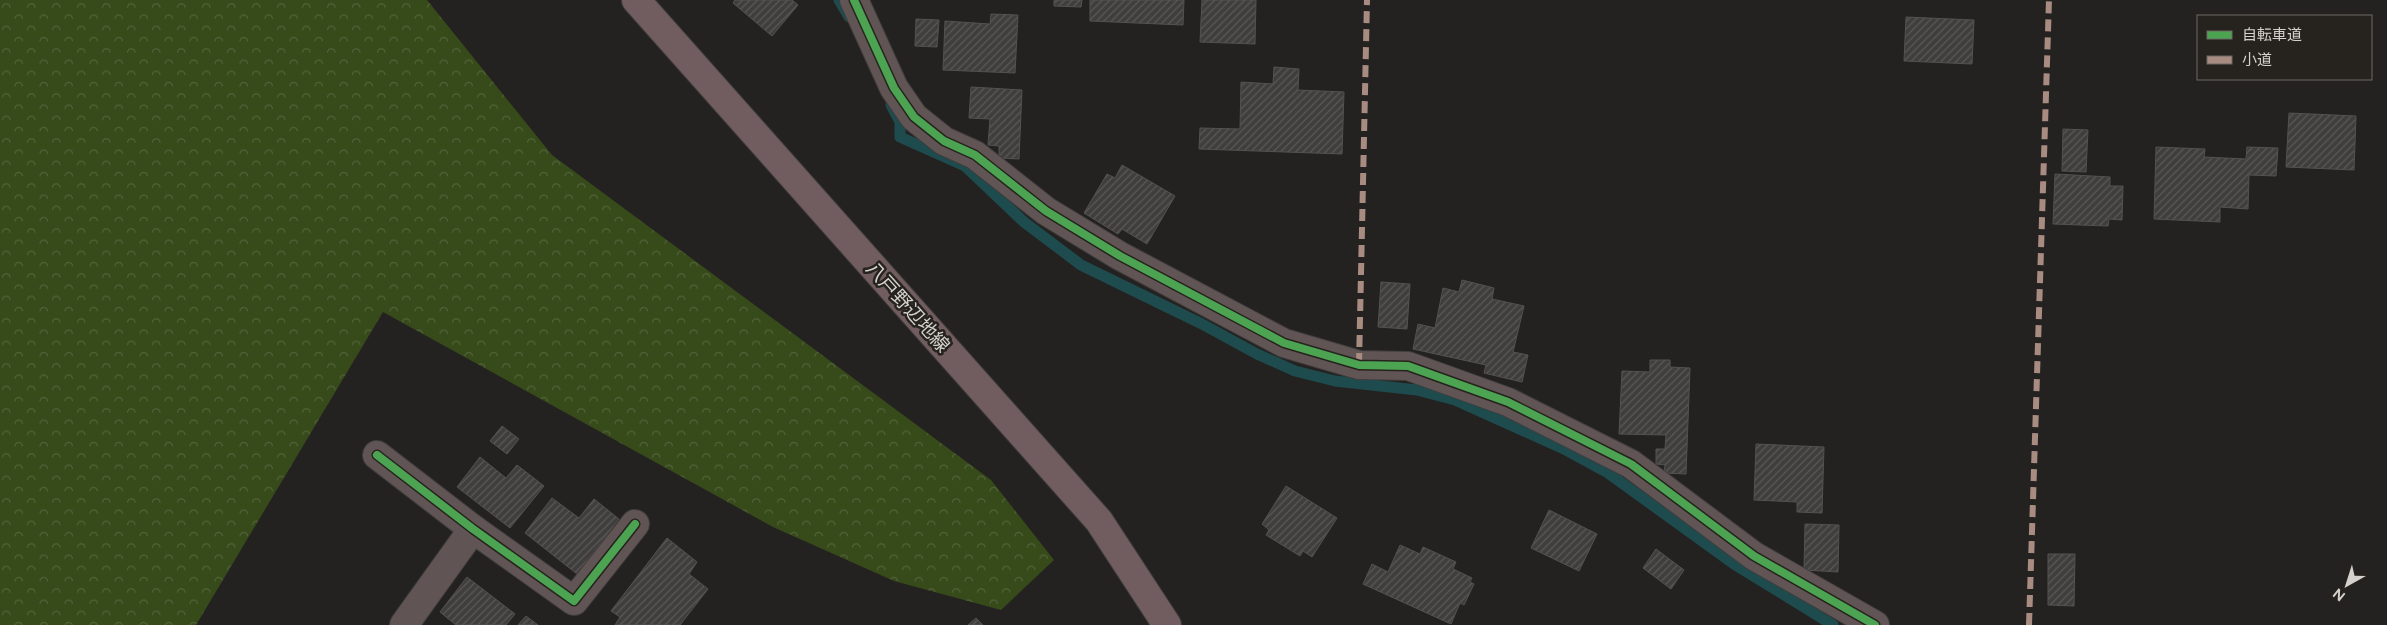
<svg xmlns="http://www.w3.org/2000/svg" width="2387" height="625" font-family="Figtree,'Noto Sans JP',sans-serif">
  <defs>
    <pattern id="forest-crowns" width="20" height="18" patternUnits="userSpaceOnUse" patternTransform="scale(1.25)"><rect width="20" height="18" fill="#364a1a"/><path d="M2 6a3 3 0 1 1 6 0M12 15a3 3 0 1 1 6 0" fill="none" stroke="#52633a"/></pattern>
    <pattern id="building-hatch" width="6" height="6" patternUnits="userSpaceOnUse" patternTransform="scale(1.25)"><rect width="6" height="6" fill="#403e3c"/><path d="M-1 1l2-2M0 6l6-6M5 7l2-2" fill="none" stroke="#5b5957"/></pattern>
  </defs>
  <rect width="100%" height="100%" fill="#242220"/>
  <polygon fill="url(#forest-crowns)" points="0,0 427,0 552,155 991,480 1054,560 1001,610 894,581 773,527 383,312 196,625 0,625"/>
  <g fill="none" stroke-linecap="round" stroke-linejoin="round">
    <g stroke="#1e4b4e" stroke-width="11">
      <polyline points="839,0 849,17"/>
      <polyline points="891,105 900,122 900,137 965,166 1024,222 1081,265 1202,324 1257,354 1295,371 1335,381 1417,390 1455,400 1564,449 1608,473 1734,564 1833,625"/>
    </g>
  </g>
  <g fill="url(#building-hatch)" stroke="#545250">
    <polygon points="735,0 792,0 798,5 772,36 733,3"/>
    <polygon points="1054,0 1082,0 1081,7 1054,6"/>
    <polygon points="1090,0 1184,0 1183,25 1090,21"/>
    <polygon points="1202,0 1256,0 1255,44 1200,42"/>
    <polygon points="991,14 1018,15 1015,73 943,70 945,21 990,24"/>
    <polygon points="1906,17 1974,20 1972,64 1904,61"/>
    <polygon points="916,19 939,20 937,47 915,46"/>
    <polygon points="1274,67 1299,69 1298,90 1344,92 1342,154 1199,149 1200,128 1240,129 1241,82 1273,84"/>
    <polygon points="971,87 1022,90 1019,159 999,158 999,146 988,145 990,119 969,118"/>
    <polygon points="2289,113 2356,116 2354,170 2286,167"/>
    <polygon points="2063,129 2088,130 2086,172 2062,171"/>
    <polygon points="2156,147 2205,149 2204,157 2246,159 2247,147 2278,148 2276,176 2249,175 2248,209 2220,207 2220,222 2154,219"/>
    <polygon points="1122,165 1175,196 1147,244 1122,229 1118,234 1084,213 1107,174 1115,178"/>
    <polygon points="2055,174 2110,177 2110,186 2123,186 2122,220 2109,219 2108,226 2053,224"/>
    <polygon points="1462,280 1494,288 1492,299 1524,306 1513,352 1528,355 1522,382 1484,373 1486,365 1413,349 1418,324 1435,328 1443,288 1459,292"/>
    <polygon points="1381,282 1410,284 1407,329 1378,327"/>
    <polygon points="1650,360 1670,360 1670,367 1690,368 1686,474 1664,473 1665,465 1656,464 1656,449 1665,449 1666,435 1619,434 1622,371 1650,372"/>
    <polygon points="502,426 519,439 507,454 490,441"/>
    <polygon points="1756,444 1824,447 1822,513 1797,512 1797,502 1754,500"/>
    <polygon points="480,457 506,478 517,465 544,486 510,528 457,487"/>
    <polygon points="1286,486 1337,518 1312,557 1303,551 1300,556 1266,535 1269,530 1262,524"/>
    <polygon points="552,498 579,518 594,499 619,519 577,574 525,533"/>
    <polygon points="1549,510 1597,534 1579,571 1531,548"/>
    <polygon points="1805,524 1839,525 1838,572 1804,570"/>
    <polygon points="667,538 697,562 689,574 708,589 680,625 615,625 620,617 611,611"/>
    <polygon points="1400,545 1420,554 1423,547 1456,562 1453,569 1472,578 1470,582 1474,584 1464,605 1460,603 1451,624 1363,584 1372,564 1388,572"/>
    <polygon points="1656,549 1684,570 1671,589 1643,568"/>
    <polygon points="2048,554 2075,554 2074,606 2048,605"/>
    <polygon points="467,577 515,614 506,625 456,625 440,612"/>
    <polygon points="526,616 538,625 518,625"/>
    <polygon points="976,618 983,625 968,625"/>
  </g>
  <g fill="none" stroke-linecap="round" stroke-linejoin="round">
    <defs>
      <g id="street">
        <polyline points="854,0 894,88 914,117 944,141 975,155 1046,211 1120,256 1284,343 1359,365 1408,366 1508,402 1631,464 1754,556 1875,625"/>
        <polyline points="377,455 473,529 574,601 635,524"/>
        <polyline points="404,625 473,529"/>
      </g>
      <polyline id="primary" points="636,0 1099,521 1167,625"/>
    </defs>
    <use href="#street" stroke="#3f3e3d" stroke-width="30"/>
    <use href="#primary" stroke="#3f3e3d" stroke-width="30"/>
    <use href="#street" stroke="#615454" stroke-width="28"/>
    <use href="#primary" stroke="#715d5f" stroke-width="28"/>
    <g stroke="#a88b81" stroke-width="6" stroke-dasharray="12 6" stroke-linecap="butt">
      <polyline points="1359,365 1367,0"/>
      <polyline points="2029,625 2049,0"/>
    </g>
    <defs>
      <g id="cycleway">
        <polyline points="854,0 894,88 914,117 944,141 975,155 1046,211 1120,256 1284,343 1359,365 1408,366 1508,402 1631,464 1754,556 1875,625"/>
        <polyline points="377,455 473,529 574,601 635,524"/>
      </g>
    </defs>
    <use href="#cycleway" stroke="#26231e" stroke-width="11"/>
    <use href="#cycleway" stroke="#4ca352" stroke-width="8"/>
  </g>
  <g text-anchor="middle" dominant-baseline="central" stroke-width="5" stroke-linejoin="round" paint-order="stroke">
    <g font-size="19" fill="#d4d1ce" stroke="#26231e">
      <text transform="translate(908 307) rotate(48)">八戸野辺地線</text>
    </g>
  </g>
  <rect x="2197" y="15" width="175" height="65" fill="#26231e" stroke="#6c6964"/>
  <rect x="2207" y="31" width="25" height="8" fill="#4ca352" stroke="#6c6964"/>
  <text x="2242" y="40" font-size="15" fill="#d4d1ce">自転車道</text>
  <rect x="2207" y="56" width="25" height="8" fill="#a88b81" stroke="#6c6964"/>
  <text x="2242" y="65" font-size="15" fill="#d4d1ce">小道</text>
  <g transform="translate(2347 585) rotate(219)" stroke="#26231e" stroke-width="4" paint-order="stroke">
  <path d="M0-4L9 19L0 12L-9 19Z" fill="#d4d1ce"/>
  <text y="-8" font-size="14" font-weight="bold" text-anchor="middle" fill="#d4d1ce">N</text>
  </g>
</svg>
